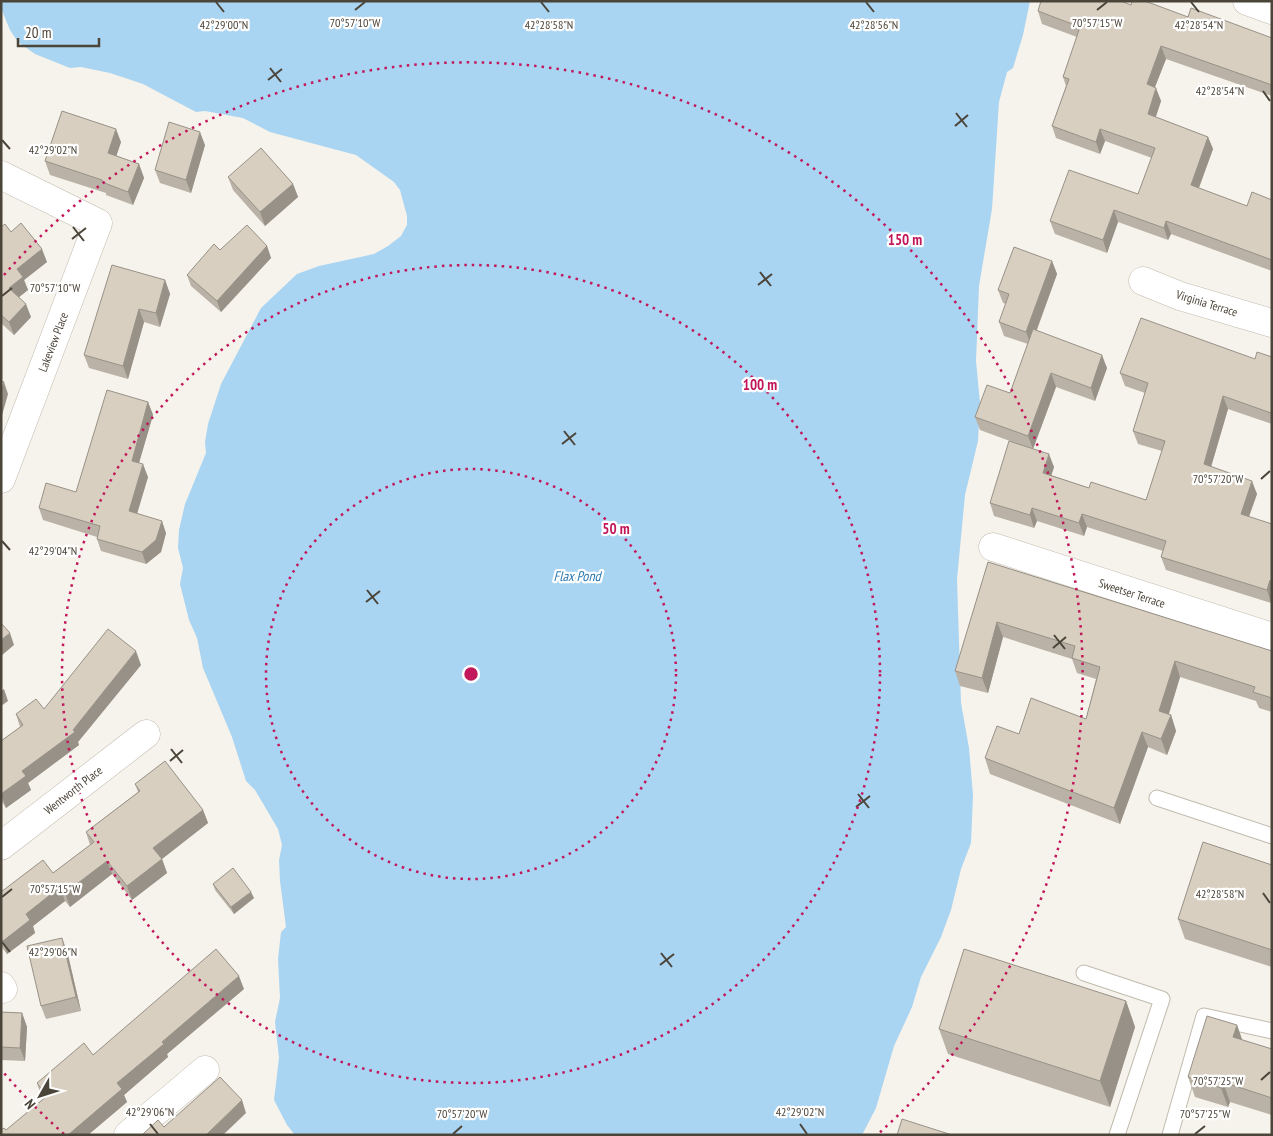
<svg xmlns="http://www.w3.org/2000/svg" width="1273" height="1136" font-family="'PT Sans Narrow',sans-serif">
  <rect width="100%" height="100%" fill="#f6f3ec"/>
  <polygon fill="#a9d4f2" points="1,1 1030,1 1023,35 1013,68 1007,72 999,102 992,209 979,286 976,361 980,403 978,441 965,495 957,579 961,703 969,748 973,795 971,843 961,869 951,910 941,937 921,977 912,1007 894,1046 876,1108 862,1135 295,1135 287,1125 274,1100 279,1058 275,1022 280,998 278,959 281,932 286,927 280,881 279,860 282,845 278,829 255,790 246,781 232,737 203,668 197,638 189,620 180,584 183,568 178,548 179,530 185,504 206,453 205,442 208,424 221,384 261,308 297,274 319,266 374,254 388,246 401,236 407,225 407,216 400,190 394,182 356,155 270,132 243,118 205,111 196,112 143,84 110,73 81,67 70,68 35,54 18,42 10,30 1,8"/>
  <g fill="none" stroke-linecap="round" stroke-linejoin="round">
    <defs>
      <g id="service">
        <polyline points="1157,798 1272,836"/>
        <polyline points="1084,973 1162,999 1117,1135"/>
        <polyline points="1170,1135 1204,1016 1272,1031"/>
      </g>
      <g id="minor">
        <polyline points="1247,1 1272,10"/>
        <polyline points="1,175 98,223 1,479"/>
        <polyline points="1143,281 1180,296 1272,323"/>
        <polyline points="993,547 1272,637"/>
        <polyline points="1,846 146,734"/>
        <polyline points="1,986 3,989"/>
        <polyline points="128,1135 205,1070"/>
      </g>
    </defs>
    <use href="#service" stroke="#c2bbae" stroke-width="17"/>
    <use href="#minor" stroke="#c2bbae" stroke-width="29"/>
    <use href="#service" stroke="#fff" stroke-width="15"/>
    <use href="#minor" stroke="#fff" stroke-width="28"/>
  </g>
  <g fill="#bab2a6">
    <polygon points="1131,5 1188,17 1272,38 1272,96 1166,59 1155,87 1161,101 1156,117 1208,137 1213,149 1199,188 1247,206 1272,200 1272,271 1171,234 1168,240 1118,222 1107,253 1055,234 1050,221 1138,194 1152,158 1105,141 1100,154 1056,138 1052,126 1066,86 1063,77 1077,37 1042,24 1038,11"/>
    <polygon points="121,142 116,156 139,164 144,178 133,205 106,195 106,193 50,175 45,161"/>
    <polygon points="205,145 191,193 160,183 155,170"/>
    <polygon points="228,177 293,184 298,197 265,226 233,190"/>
    <polygon points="1,227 11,232 47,262 24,280 28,290 19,297 31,317 14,335 1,323"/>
    <polygon points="267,246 271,258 221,312 191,286 187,275 220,250"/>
    <polygon points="1052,261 1057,274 1037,330 1107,368 1095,401 1056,387 1033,449 1054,467 1051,475 1089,488 1146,500 1162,451 1138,444 1133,431 1145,393 1125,386 1120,373 1272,357 1272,424 1228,409 1211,467 1257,494 1249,517 1272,524 1271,603 1166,570 1161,557 1163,551 1087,527 1084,536 1037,521 1034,528 994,516 990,503 1018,444 980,430 975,417 1010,393 1028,344 1004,336 999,322 1006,304 1003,303 998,290"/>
    <polygon points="165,280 170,294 160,327 144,322 128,379 89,368 84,355"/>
    <polygon points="148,402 153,415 139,463 148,477 137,513 166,533 161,552 146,564 101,551 97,539 97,537 43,520 39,508 76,492"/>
    <polygon points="988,562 1272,651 1272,712 1259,708 1256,701 1180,677 1169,714 1171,715 1176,731 1167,755 1148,747 1120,824 990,774 985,758 1019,734 1086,719 1096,679 1077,673 1072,659 1003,637 988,693 960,686 955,671"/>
    <polygon points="141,665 78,742 79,745 28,783 31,790 6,808 3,803 1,804 1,741 20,727 16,714 44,709"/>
    <polygon points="135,784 203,810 208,823 162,859 167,873 132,900 112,874 70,907 65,901 33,926 35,933 7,954 1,946 1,892 53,873 90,845 86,832 138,792"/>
    <polygon points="1272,865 1272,967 1185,939 1178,919"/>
    <polygon points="213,884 254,898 234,914 215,890"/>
    <polygon points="67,951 81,1011 46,1019 41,1006"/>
    <polygon points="244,989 167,1054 168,1057 124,1095 127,1102 88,1135 1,1135 44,1099 41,1096 37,1083 93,1055"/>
    <polygon points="1126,1001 1135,1027 1110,1107 948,1054 939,1029"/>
    <polygon points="1,1012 22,1013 27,1027 25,1061 1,1060"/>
    <polygon points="1237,1025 1242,1040 1272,1049 1272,1115 1230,1102 1228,1107 1195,1097 1188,1077"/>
  </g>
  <g fill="#979187">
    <polygon points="1161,46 1166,59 1151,97 1147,84"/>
    <polygon points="1156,88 1161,101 1152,127 1148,114"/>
    <polygon points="116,129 121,142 113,166 108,153"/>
    <polygon points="1100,129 1105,141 1100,154 1096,142"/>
    <polygon points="200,132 205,145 191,193 186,180"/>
    <polygon points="1208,137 1213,149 1195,198 1191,185"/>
    <polygon points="139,164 144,178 133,205 128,192"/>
    <polygon points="293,184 298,197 265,226 260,212"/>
    <polygon points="1114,210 1118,222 1107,253 1103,240"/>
    <polygon points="1166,221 1171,234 1168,240 1164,228"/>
    <polygon points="267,246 271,258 221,312 217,301"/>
    <polygon points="42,249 47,262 24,280 28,290 14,301 9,288 17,269"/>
    <polygon points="1052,261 1057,274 1031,345 1026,332"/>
    <polygon points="165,280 170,294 160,327 156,313"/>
    <polygon points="26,304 31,317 14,335 9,322"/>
    <polygon points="139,309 144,322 128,379 123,366"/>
    <polygon points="1102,355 1107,368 1095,401 1091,388"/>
    <polygon points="1051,373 1056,387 1033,449 1028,436"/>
    <polygon points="4,382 8,394 1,419 1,391"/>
    <polygon points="1223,396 1228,409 1208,477 1204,464"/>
    <polygon points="148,402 153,415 136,473 132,461"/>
    <polygon points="1049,454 1054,467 1048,486 1043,473"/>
    <polygon points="143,464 148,477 134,524 129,511"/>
    <polygon points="1252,481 1257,494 1245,527 1241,514"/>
    <polygon points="1032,508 1037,521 1034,528 1030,515"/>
    <polygon points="1082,514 1087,527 1084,536 1079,523"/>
    <polygon points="162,521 166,533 161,552 146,564 142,552"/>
    <polygon points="1270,580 1272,586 1271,603 1267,590"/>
    <polygon points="997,622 1003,637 988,693 982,678"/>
    <polygon points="10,633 14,645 1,656 1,640"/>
    <polygon points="136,651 141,665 78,742 79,745 28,783 31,790 6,808 1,794 22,771 73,730"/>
    <polygon points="1175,661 1180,677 1165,726 1159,711"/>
    <polygon points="4,689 8,701 1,706 1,691"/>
    <polygon points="1171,715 1176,731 1167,755 1161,739"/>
    <polygon points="1142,732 1148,747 1120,824 1114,808"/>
    <polygon points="203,810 208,823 158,862 153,848"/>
    <polygon points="162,859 167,873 132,900 127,886"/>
    <polygon points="107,861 112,874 70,907 65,893"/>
    <polygon points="60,887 65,901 33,926 35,933 7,954 3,941 26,914"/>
    <polygon points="251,892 254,898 234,914 231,907"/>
    <polygon points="62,938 67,951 81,1011 76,997"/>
    <polygon points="239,976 244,989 167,1054 168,1057 124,1095 127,1102 88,1135 68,1135 117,1083 162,1042"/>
    <polygon points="1126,1001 1135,1027 1110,1107 1100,1081"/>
    <polygon points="22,1013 27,1027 25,1061 20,1048"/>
    <polygon points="1237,1025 1244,1045 1233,1037"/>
    <polygon points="1223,1082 1230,1102 1228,1107 1221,1088"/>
    <polygon points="242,1100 246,1113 223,1135 206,1135"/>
  </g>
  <g fill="#d8cfc1" stroke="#979187">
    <polygon points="1041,1 1121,1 1131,5 1132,1 1145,1 1188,17 1191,8 1272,38 1272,85 1161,46 1147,84 1156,88 1148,114 1208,137 1191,185 1247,206 1252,192 1272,200 1272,260 1166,221 1164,228 1114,210 1103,240 1050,221 1069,170 1138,194 1155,148 1100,129 1096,142 1052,126 1069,79 1063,77 1080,27 1038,11"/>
    <polygon points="62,111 116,129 108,153 139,164 128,192 102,182 102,180 45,161"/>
    <polygon points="169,122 200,132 186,180 155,170"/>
    <polygon points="261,148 293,184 260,212 228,177"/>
    <polygon points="21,223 42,249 17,269 23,277 9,288 26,304 9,322 1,315 1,227 5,224 11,232"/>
    <polygon points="247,225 267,246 217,301 187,275 214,244 220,250"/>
    <polygon points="1014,247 1052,261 1026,332 999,322 1009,294 998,290"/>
    <polygon points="112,265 165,280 156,313 139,309 123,366 84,355"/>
    <polygon points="1141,318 1255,359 1257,352 1272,357 1272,411 1271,413 1223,396 1204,464 1252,481 1241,514 1272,524 1272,581 1270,580 1267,590 1161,557 1166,541 1082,514 1079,523 1032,508 1030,515 990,503 1009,441 1049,454 1043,473 1089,488 1091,482 1146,500 1165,441 1133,431 1148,383 1120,373"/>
    <polygon points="1033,329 1102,355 1091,388 1051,373 1028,436 975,417 987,385 1010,393"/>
    <polygon points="1,381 4,382 1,391"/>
    <polygon points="107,390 148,402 132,461 143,464 129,511 162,521 156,540 142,552 97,539 100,526 39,508 46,483 76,492"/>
    <polygon points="988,562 1272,651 1272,698 1253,692 1255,687 1175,661 1159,711 1171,715 1161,739 1142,732 1114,808 985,758 997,726 1019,734 1031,698 1086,719 1100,667 1072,658 1075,646 997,622 982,678 955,671"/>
    <polygon points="1,623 10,633 1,640"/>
    <polygon points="108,629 136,651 73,730 75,732 22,771 26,776 1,794 1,741 23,725 16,714 36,699 44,709"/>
    <polygon points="165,761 203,810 153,848 162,859 127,886 107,861 65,893 60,887 26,914 30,920 3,941 1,939 1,892 43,860 53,873 94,842 86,832 140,791 135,784"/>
    <polygon points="1203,842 1272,865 1272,950 1178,919"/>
    <polygon points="233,868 251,892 231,907 213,884"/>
    <polygon points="62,938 76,997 41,1006 27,946"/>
    <polygon points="216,949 239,976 162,1042 164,1044 117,1083 122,1089 68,1135 1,1135 1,1130 4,1128 6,1130 47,1096 37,1083 84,1043 93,1055"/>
    <polygon points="964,949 1126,1001 1100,1081 939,1029"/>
    <polygon points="1,1012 22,1013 20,1048 1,1047"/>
    <polygon points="1207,1016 1237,1025 1233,1037 1272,1049 1272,1098 1223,1082 1221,1088 1188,1077"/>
    <polygon points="220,1077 242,1100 206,1135 142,1135 158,1120 164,1127"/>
    <polygon points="902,1119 952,1135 897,1135"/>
  </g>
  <path fill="none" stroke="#4b4439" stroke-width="2" d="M216 2 224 12M541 2 549 12M866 2 874 12M1191 2 1199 12M355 10 365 2M1097 10 1107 2M270 68 281 82M268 80 282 69M1263 91 1270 101M956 113 967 127M955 126 968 115M2 140 10 149M73 227 84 241M72 239 86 228M760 272 771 286M758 285 772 274M2 296 12 288M564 431 575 445M562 444 576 433M1261 479 1270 471M2 541 10 550M367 590 378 604M366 602 380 591M1054 635 1065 649M1053 648 1066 637M171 749 182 763M170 761 183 750M858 794 869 808M856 807 870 796M1263 893 1270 903M2 897 12 889M2 942 10 952M661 953 672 967M660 965 674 954M1261 1080 1270 1072M150 1124 158 1134M800 1124 807 1134M453 1134 462 1126M1195 1134 1205 1126"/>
  <g fill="none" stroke="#c2185b" stroke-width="2.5" stroke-dasharray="2.5 5">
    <circle cx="471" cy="674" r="205"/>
    <circle cx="471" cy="674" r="409"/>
    <path d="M64 1134A614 614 0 0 1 4 1073M4 275A614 614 0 1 1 878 1134"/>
  </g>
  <g text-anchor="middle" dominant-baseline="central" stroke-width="4.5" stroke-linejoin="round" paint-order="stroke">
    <g font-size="12" fill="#4b4439" stroke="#fff">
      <text transform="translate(1207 303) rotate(17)">Virginia Terrace</text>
      <text transform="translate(53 342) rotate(-69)">Lakeview Place</text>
      <text transform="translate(1132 593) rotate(18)">Sweetser Terrace</text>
      <text transform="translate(73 790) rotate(-38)">Wentworth Place</text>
    </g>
    <g font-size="14" font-style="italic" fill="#2e7ab2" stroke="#fff">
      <text x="577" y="576">Flax Pond</text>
    </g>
  </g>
  <g font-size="12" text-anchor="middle" fill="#4b4439" stroke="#fff" stroke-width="4.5" stroke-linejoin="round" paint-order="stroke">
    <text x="355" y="27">70°57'10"W</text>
    <text x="1097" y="27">70°57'15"W</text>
    <text x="224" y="29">42°29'00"N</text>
    <text x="549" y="29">42°28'58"N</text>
    <text x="874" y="29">42°28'56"N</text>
    <text x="1199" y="29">42°28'54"N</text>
    <text x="1220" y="95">42°28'54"N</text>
    <text x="53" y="154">42°29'02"N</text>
    <text x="55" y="292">70°57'10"W</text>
    <text x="1218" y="483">70°57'20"W</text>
    <text x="53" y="555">42°29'04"N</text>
    <text x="55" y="893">70°57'15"W</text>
    <text x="1220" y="898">42°28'58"N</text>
    <text x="53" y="956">42°29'06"N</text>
    <text x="1218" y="1085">70°57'25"W</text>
    <text x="150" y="1116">42°29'06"N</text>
    <text x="800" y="1116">42°29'02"N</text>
    <text x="462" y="1118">70°57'20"W</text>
    <text x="1205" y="1118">70°57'25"W</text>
  </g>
  <circle cx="471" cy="674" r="8" fill="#c2185b" stroke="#fff" stroke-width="2.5"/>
  <g font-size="15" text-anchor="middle" font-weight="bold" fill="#c2185b" stroke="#fff" stroke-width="4.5" stroke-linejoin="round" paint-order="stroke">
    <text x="905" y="245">150 m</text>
    <text x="760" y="390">100 m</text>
    <text x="616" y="534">50 m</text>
  </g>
  <rect width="1273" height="1136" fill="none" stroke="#4b4439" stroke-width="5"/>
  <g transform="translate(40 1096) rotate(231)" stroke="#ffffff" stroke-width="4" paint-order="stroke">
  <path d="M0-4L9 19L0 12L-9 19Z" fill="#4b4439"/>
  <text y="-8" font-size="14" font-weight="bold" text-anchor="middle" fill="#4b4439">N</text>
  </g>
  <path d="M18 38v8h81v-8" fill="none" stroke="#4b4439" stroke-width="2.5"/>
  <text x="25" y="38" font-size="15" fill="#4b4439" stroke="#ffffff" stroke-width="4" paint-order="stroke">20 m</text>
</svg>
